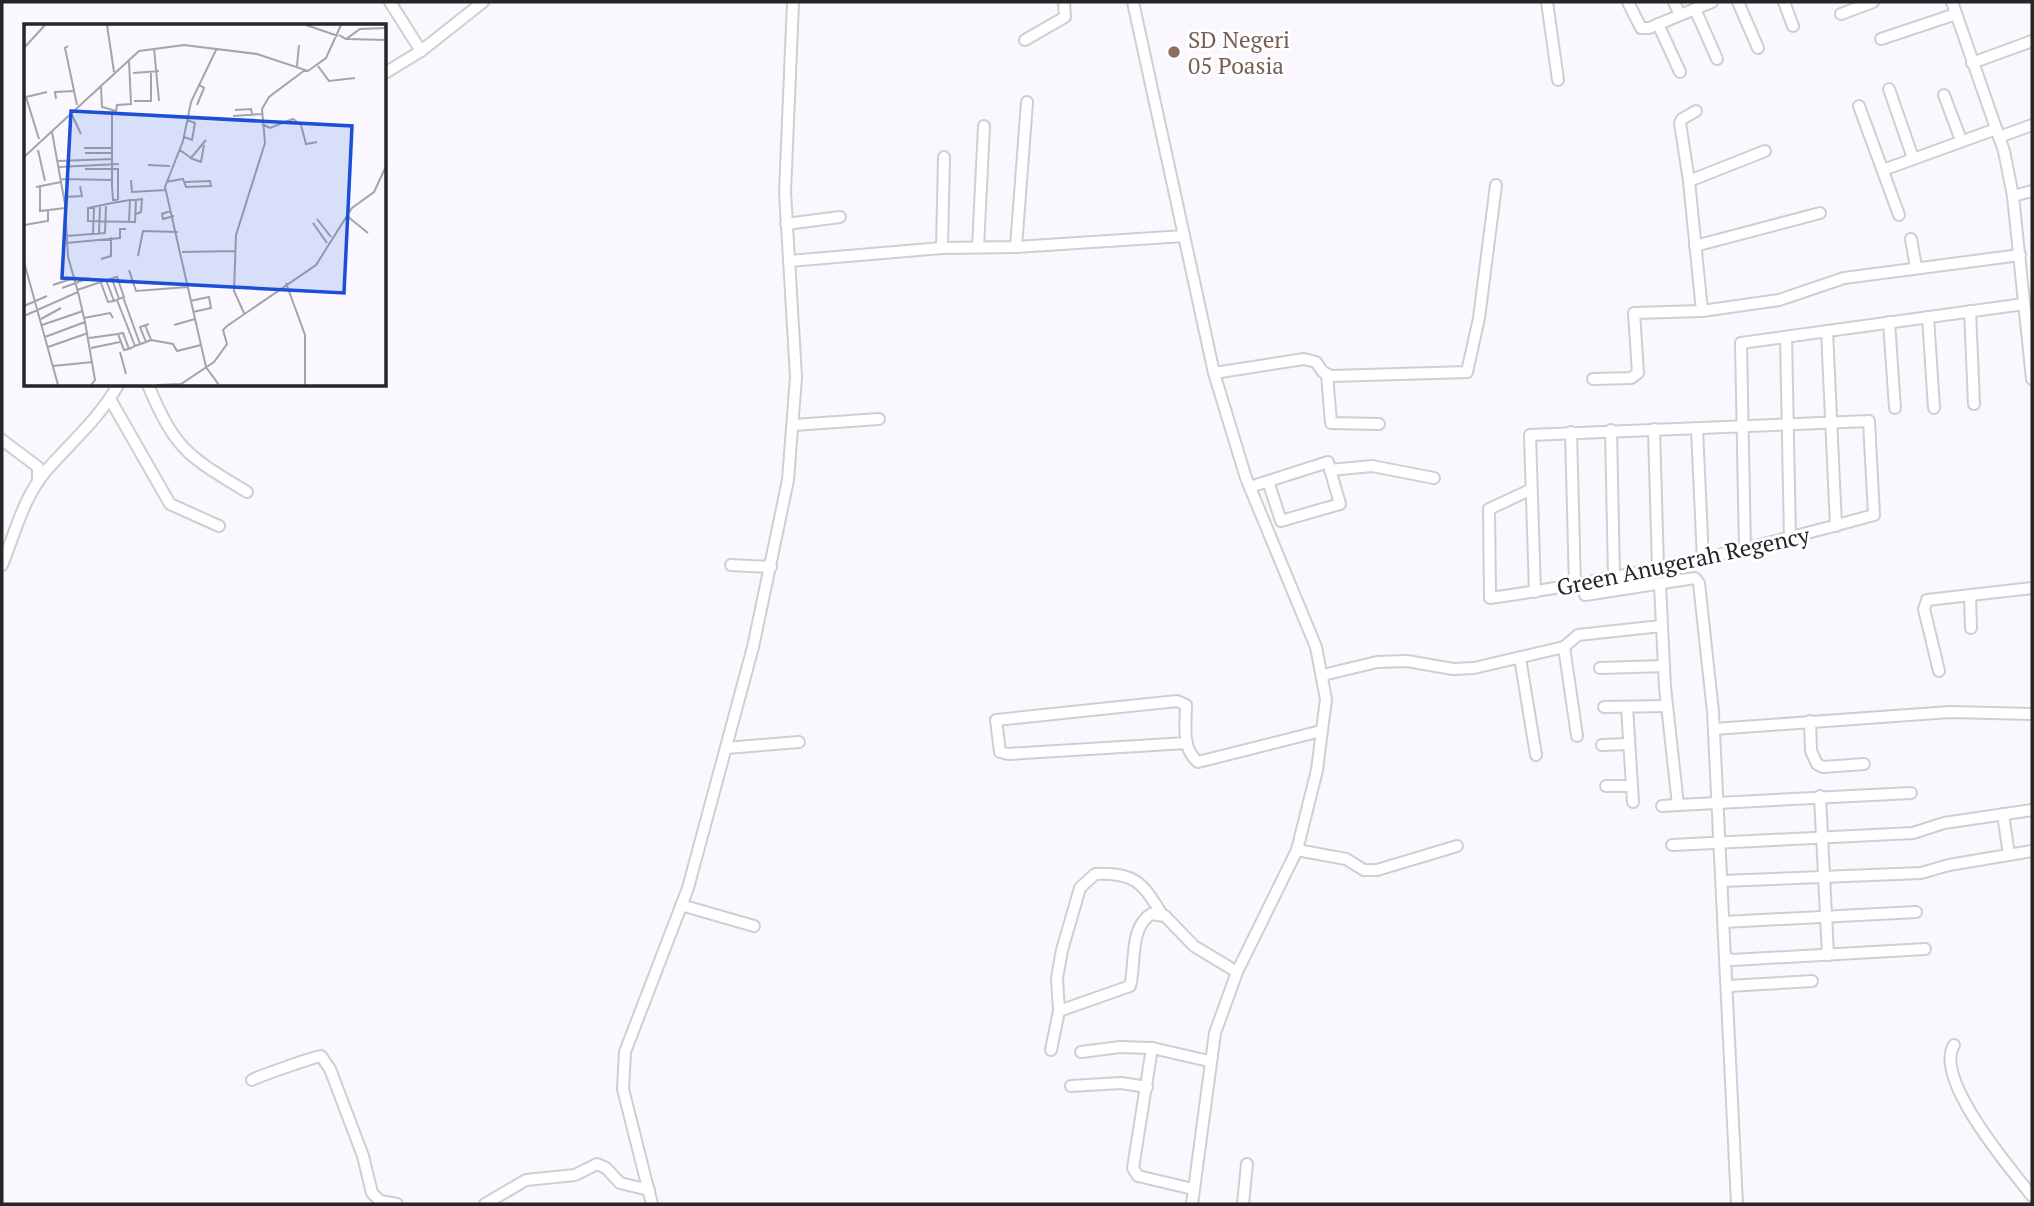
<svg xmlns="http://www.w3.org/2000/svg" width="2034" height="1206" font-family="'PT Serif',serif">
  <rect width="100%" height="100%" fill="#faf8fe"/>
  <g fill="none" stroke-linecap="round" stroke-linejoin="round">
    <defs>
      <g id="minor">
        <polyline points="390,2 421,51"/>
        <polyline points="1133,2 1214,373 1246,478 1316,647 1326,699 1317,770 1297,850 1237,972 1215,1033 1192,1204"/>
        <polyline points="1547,2 1558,80"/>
        <polyline points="1628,2 1641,28 1649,28 1712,2"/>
        <polyline points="1674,2 1680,15"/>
        <polyline points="1738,2 1758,48"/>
        <polyline points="1784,2 1793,26"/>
        <polyline points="1952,2 2004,151 2013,196 2032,379"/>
        <polyline points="1695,9 1717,59"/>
        <polyline points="1841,14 1873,2"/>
        <polyline points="1658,24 1680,72"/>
        <polyline points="1881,39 1956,14"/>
        <polyline points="1025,40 1065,17 1064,2"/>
        <polyline points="1972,63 2032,41"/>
        <polyline points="385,73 421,51 483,2"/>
        <polyline points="1889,89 1913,158"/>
        <polyline points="1944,95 1961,140"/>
        <polyline points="1859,106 1899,215"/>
        <polyline points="1999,137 2032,125"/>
        <polyline points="1883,170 1996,129"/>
        <polyline points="1689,181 1680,123 1682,119 1696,111"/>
        <polyline points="2013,196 2032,191"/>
        <polyline points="786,224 840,217"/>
        <polyline points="1911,239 1916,267"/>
        <polyline points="1695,246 1820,213"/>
        <polyline points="978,247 984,126"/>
        <polyline points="1016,247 1027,102"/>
        <polyline points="942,248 944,157"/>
        <polyline points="789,261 942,248 1016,247 1184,236"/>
        <polyline points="1702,311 1689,181 1765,151"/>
        <polyline points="1970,311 1974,404"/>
        <polyline points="1928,317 1934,408"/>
        <polyline points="1889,322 1895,408"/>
        <polyline points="1827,331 1836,526"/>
        <polyline points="1786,337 1790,540"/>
        <polyline points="1214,373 1304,359 1316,362 1323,372 1331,376 1467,372 1479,318 1496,185"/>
        <polyline points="1327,374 1331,423 1379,424"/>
        <polyline points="1593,379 1631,378 1638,373 1634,313 1702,311 1779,300 1844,278 2020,255"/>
        <path d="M148 385C176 451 188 456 247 492"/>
        <polyline points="110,399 170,504 219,526"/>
        <polyline points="794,425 879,419"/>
        <polyline points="1654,429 1658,569"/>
        <polyline points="1697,429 1703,560"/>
        <polyline points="1611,430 1614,577"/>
        <polyline points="1571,432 1575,586"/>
        <polyline points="2,440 38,467 38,482"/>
        <polyline points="1330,470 1372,466 1434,478"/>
        <polyline points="1250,487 1328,462 1340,504 1281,521 1268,481"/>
        <path d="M1530 490 1489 509 1490 598C1620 580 1748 550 1874 515L1869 421 1530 435 1535 592"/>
        <polyline points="1745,550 1741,343 2024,304"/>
        <path d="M2 565C15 533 23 499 45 472 70 443 99 419 118 385"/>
        <polyline points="731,565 771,567"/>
        <polyline points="1660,585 1665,687 1678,805 1911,793"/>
        <polyline points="1585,595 1695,578 1699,583 1713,712 1737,1204"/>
        <polyline points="1970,596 1971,628"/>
        <polyline points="1564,647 1578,635 1661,626"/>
        <polyline points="1520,658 1536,755"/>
        <polyline points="1600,668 1664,666"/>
        <polyline points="1939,671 1924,609 1927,600 2032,588"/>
        <polyline points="1323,675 1377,662 1407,661 1453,669 1474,668 1564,647 1577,736"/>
        <polyline points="1604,707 1667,706"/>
        <polyline points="1627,707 1633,802"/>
        <polyline points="1810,721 1811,751 1817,764 1823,767 1864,764"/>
        <polyline points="1714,729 1950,712 2032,714"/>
        <path d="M1186 743 1008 754 1000 752 996 720 1177 701 1186 705C1186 725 1181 748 1198 762L1321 731"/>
        <polyline points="1602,745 1629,744"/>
        <polyline points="726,748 799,742"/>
        <polyline points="1606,786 1632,786"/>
        <polyline points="1820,796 1828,955"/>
        <polyline points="1662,806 1678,805"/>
        <polyline points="2003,814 2009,855"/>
        <polyline points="1672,845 1913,833 1944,823 2032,810"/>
        <polyline points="1297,850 1346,859 1364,870 1377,870 1457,846"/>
        <polyline points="1722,881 1921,873 1949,865 2032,851"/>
        <polyline points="681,905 754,926"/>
        <polyline points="1724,922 1916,912"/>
        <polyline points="1727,958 1733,960 1925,949"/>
        <polyline points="1728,986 1812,981"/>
        <path d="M1059 1011 1057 978 1062 950 1080 888 1095 874C1134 872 1142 882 1161 913"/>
        <path d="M1954 1045C1933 1079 2011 1169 2032 1196"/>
        <path d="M1051 1050 1059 1011 1130 986C1136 964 1129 928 1151 914L1165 916 1194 946 1237 972"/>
        <polyline points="1081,1052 1120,1047 1152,1048"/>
        <path d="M252 1080C259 1076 317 1056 321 1056L330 1069 363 1156 372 1193 380 1201 397 1204"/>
        <polyline points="1071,1086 1121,1083 1147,1087"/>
        <polyline points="1193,1189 1138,1176 1133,1168 1152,1048 1209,1061"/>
        <polyline points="485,1204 526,1180 575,1175 597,1164 606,1168 620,1183 649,1190"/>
        <polyline points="652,1204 623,1089 625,1052 688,888 753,647 788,480 796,377 785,192 793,2"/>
        <polyline points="1243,1204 1247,1164"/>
      </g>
    </defs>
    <use href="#minor" stroke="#d0ced3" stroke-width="14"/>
    <use href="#minor" stroke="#fff" stroke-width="10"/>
  </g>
  <circle fill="#8d6e63" stroke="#fff" stroke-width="2.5" cx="1174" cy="52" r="7"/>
  <g text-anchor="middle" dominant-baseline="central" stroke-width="6" stroke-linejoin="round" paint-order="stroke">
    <g font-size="23" fill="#785e54" stroke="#fff" text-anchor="start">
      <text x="1188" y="39">SD Negeri<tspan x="1188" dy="26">05 Poasia</tspan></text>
    </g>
    <g font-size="23" fill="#262527" stroke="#fff">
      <text transform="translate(1683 561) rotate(-12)">Green Anugerah Regency</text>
    </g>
  </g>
  <g transform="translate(24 24)">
    <rect width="362" height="362" fill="#faf8fe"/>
    <path fill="none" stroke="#a5a4a8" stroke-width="2" d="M83 1 90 48M282 1 314 12M315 11 322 15 336 5 363 4M323 15 363 16M44 22 41 24 53 81M0 24 21 1M130 24 135 77M192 26 167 78 159 117 141 163 182 343 195 361M273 42 275 21M294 42 305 57 331 54M109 49 135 47M77 63 78 83 92 87 93 81 107 80 105 36M32 75 31 68 50 67M110 77H127V48M173 81 180 64 175 61M211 86 227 85 228 90M88 87V162L89 176H93M47 89 57 110M209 92 238 90M238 100 246 104 269 95 277 101 282 120 293 118M160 113 168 116 171 99 163 96M15 115 2 73 23 68M60 124H88M14 126 21 157M156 126 167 134 182 116M61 129H88M0 133 115 27 160 21 233 30 284 47 302 34 317 1M166 134 177 138 180 121M34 137 88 135M124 141 146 142M35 143 95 140M61 145H94V176M37 155 88 156M107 156 108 168 142 166M142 158 159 155 162 163 187 162 186 157 161 158M12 163 37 158M16 163V187L41 184M40 173 58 172 56 162M112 190 117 188 118 175 112 176H106L88 179 64 184V197L111 198 112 176M148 192 146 187 138 190 139 195 150 192M323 192 344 209M293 195 307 213M105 198 106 176M289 199 303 219M0 201 24 197V186M75 209 76 181M69 210 70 183M42 212 81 209 82 180M42 219 96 214V205H102M158 228 212 227M114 232 119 207 154 208M77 235 87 232V213M0 238 34 361M105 246 112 267 164 263M88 255 95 275M77 259 84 278 90 277M262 259 281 311V361M29 261 50 254M38 264 65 254M53 266 92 253H93L100 273 90 277 82 256M99 273 116 320M93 276 111 322M166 277 185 273 187 284 169 288M0 282 23 272M220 289 210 267 212 211 241 119 238 85 245 73 281 46M0 292 54 268 44 233 41 180 28 108M60 294 86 289 89 294M17 295 37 284M61 298 71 356 67 361M18 301 59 287M150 301 171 295M21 313 61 298 54 268M65 314 94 310M127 316 149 320 153 327 177 321M122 318 116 303 125 300M24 323 64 309M67 324 96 318M105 325 99 309 94 310 100 326 105 325 111 322 122 318 127 316 121 301M96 328 102 350M29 342 69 338M133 361 157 360 190 338 203 320 199 306 203 302 292 241 328 184 350 168 363 140"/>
    <path fill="#1d4ed8" fill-opacity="0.15" stroke="#1d4ed8" stroke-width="3.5" d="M47 87 328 102 320 269 38 254Z"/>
    <rect width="362" height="362" fill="none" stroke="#262527" stroke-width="3.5"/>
  </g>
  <rect width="2034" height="1206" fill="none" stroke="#262527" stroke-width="7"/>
</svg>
